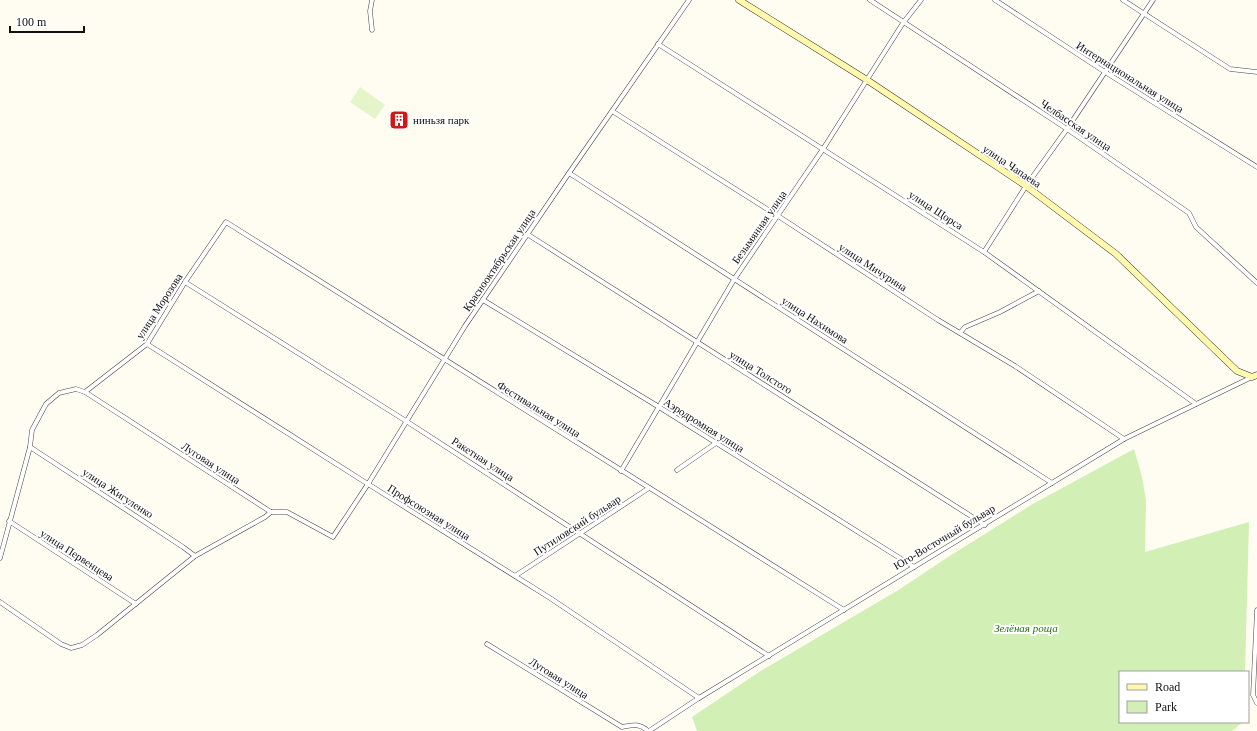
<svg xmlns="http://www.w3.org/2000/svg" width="1257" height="731" font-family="Georgia,serif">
  <rect width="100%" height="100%" fill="#fffdf2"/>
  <polygon fill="#d2efb6" points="1134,449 1142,477 1146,500 1145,552 1249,522 1245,672 1120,672 1120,722 1243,722 1232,731 697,731 692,717 759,672 900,589 948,557 1031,505"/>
  <polygon fill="#e5f5c9" points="360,87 385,105 375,119 350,102"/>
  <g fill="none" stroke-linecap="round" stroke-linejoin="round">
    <defs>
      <g id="street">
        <polyline points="870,0 1067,129 1189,213 1196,227 1257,283"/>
        <polyline points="995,0 1105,72 1257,167"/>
        <polyline points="1123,0 1230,69 1257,72"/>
        <polyline points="372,30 370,11 372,0"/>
        <polyline points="658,44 984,252 1196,404"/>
        <polyline points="612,111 778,216 938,320 1015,366 1124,439"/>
        <polyline points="569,173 1052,483"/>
        <polyline points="527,234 985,525"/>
        <polyline points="984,252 1026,186 1067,129 1153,0"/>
        <polyline points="185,282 406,421 769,656"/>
        <polyline points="483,300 659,407 914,567"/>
        <polyline points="960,333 965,327 1000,312 1039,291"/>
        <polyline points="147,344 368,484 550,598 699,698"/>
        <polyline points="85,392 271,512 287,512 333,537 368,484 465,326 569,173 689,0"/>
        <polyline points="30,447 183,547 195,556"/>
        <polyline points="677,470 716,443"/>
        <polyline points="621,471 735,278 823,149 903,23 921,0"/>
        <polyline points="9,521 136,604"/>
        <polyline points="0,558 30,447 32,430 46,404 59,393 76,389 85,392 147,344 185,282 226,222 844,610"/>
        <polyline points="515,576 649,488"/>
        <polyline points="0,602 61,644 71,648 82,645 97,635 195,556 265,517 271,512"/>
        <polyline points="1257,610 1253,695 1257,703"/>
        <path d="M487 644 622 727C633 725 639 723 648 731"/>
        <polyline points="649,731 699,698 1124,439 1252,377"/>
      </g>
      <polyline id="secondary" points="739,0 867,80 1026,186 1116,254 1237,371 1252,377 1257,375"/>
    </defs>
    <use href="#street" stroke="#434343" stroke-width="5"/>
    <use href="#secondary" stroke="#323232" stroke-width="7"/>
    <use href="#street" stroke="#fff" stroke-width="4"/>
    <use href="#secondary" stroke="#fff8ad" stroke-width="6"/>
  </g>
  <defs>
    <symbol id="building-square" viewBox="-11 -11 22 22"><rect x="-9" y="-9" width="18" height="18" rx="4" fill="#d1171a" stroke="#fff"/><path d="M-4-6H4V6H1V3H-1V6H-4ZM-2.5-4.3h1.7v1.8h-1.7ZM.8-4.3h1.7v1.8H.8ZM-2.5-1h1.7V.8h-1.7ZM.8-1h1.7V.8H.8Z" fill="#fff"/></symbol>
  </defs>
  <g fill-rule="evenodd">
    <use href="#building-square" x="388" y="109" width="22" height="22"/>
  </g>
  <g text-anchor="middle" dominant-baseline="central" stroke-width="4" stroke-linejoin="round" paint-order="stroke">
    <g font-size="11" fill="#101010" stroke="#fff">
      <text transform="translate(1130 77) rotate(32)">Интернациональная улица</text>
      <text transform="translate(1076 125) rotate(34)">Челбасская улица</text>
      <text transform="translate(1012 166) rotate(34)">улица Чапаева</text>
      <text transform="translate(936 210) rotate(33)">улица Щорса</text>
      <text transform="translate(759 227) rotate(-55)">Безымянная улица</text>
      <text transform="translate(499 260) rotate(-56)">Краснооктябрьская улица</text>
      <text transform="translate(873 267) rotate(33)">улица Мичурина</text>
      <text transform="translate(159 306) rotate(-57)">улица Морозова</text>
      <text transform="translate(815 320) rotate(33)">улица Нахимова</text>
      <text transform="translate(761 372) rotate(32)">улица Толстого</text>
      <text transform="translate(539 409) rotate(32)">Фестивальная улица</text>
      <text transform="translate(704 425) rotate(32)">Аэродромная улица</text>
      <text transform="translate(483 459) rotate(33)">Ракетная улица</text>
      <text transform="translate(211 463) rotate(33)">Луговая улица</text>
      <text transform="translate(118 493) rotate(33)">улица Жигуленко</text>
      <text transform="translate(429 512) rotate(32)">Профсоюзная улица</text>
      <text transform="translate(577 525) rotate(-33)">Путиловский бульвар</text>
      <text transform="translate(944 537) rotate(-31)">Юго-Восточный бульвар</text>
      <text transform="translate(77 555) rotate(33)">улица Первенцева</text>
      <text transform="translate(559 678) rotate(32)">Луговая улица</text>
    </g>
    <g font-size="11" fill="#101010" stroke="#fff" text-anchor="start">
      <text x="413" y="120">ниньзя парк</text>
    </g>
    <g font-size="11" font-style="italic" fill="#277017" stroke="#fff">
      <text x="1026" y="628">Зелёная роща</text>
    </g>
  </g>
  <rect x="1119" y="671" width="130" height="52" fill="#ffffff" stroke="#9f9f9f"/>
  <rect x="1127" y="684" width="20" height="6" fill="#fff8ad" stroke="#9f9f9f"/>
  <text x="1155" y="691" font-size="12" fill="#101010">Road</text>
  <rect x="1127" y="701" width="20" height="12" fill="#d2efb6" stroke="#9f9f9f"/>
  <text x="1155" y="711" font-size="12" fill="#101010">Park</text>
  <path d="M10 26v6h74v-6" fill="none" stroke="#101010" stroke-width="2"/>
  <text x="16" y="26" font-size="12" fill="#101010" stroke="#ffffff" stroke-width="3" paint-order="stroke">100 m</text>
</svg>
